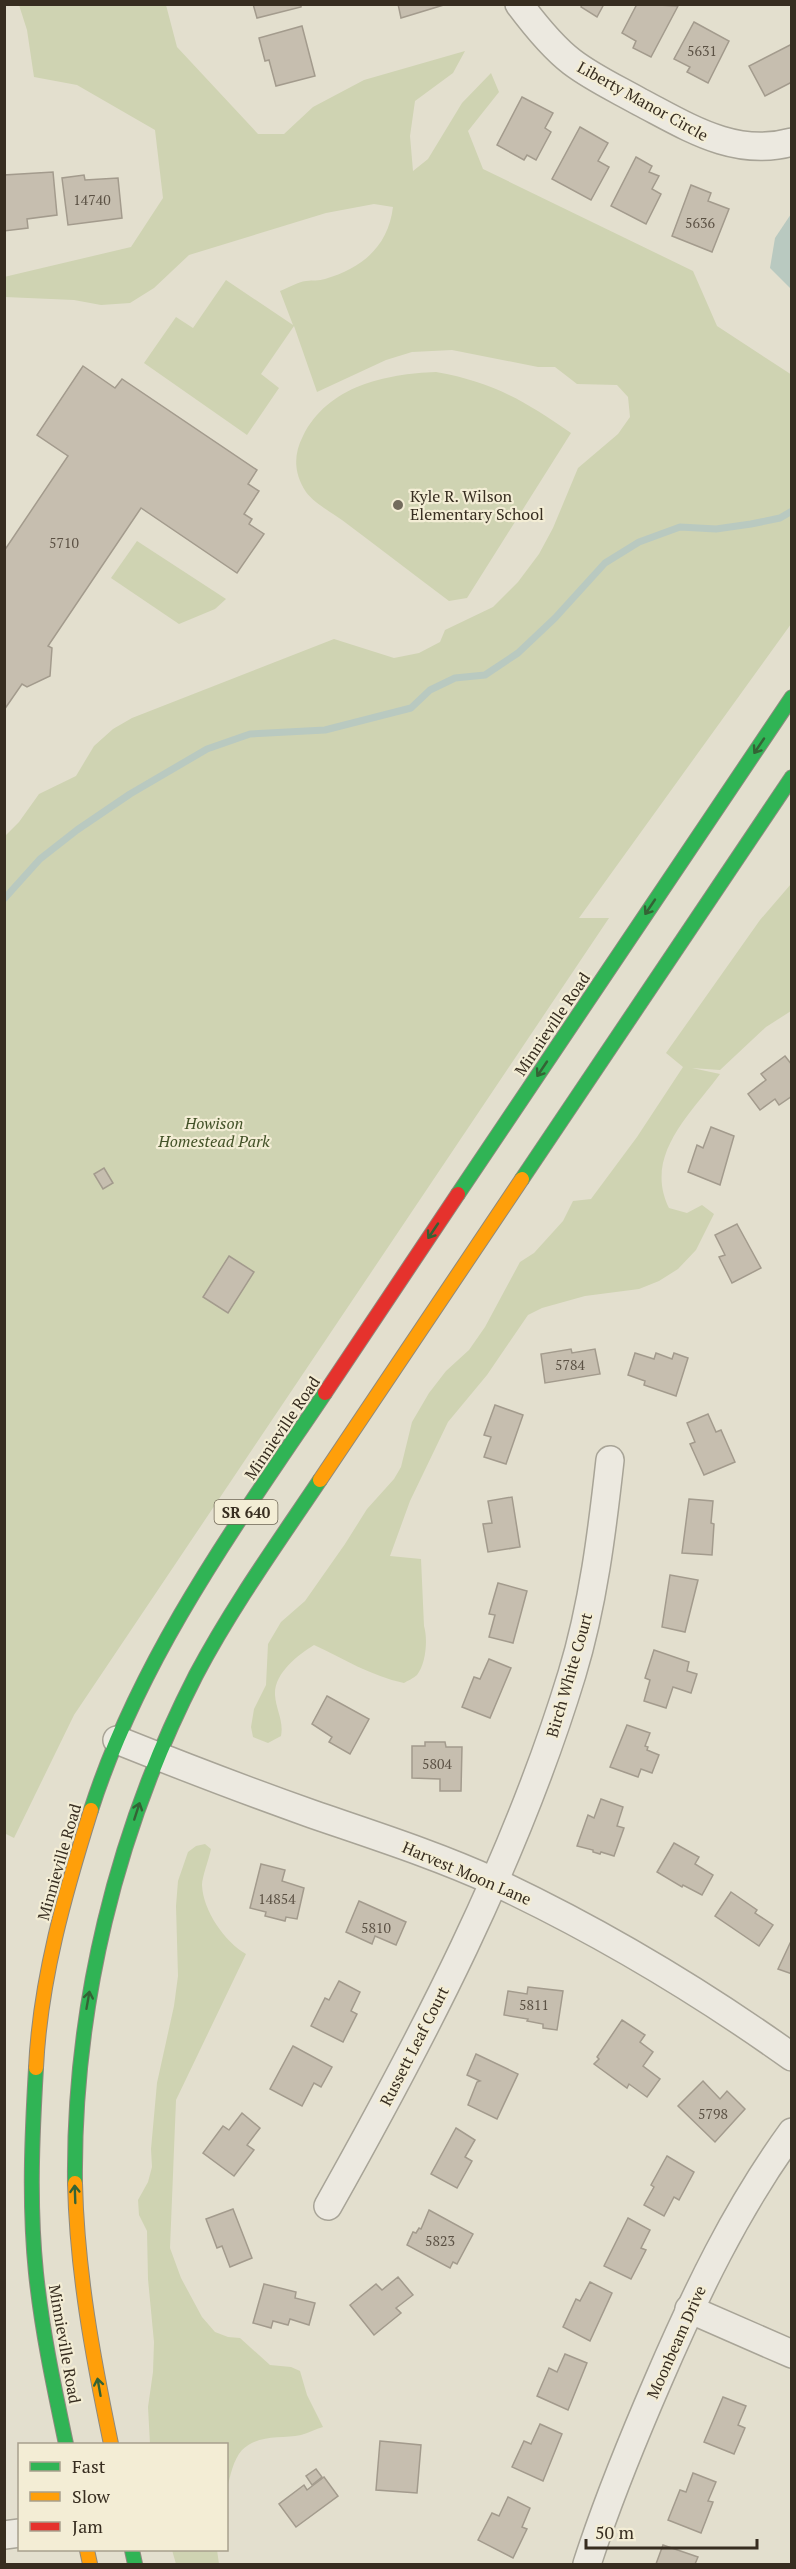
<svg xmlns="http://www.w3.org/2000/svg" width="796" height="2569" font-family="'PT Serif',serif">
  <rect width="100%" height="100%" fill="#e3dfce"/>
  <g fill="#cfd3b2">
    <path d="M19 5H166L177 47 258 134H284L313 107 364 80 465 51 453 73 415 101 410 136 413 171 428 159 462 103 491 73 499 92 468 131 483 169 693 271 717 326 792 375 791 624 579 918H609L74 1715 14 1838 4 1833 5 836 19 822 39 794 76 776 94 746 113 729 132 718 334 639 394 658 419 653 440 642 445 630 493 607 518 582 539 554 553 528 578 468 618 434 630 417 628 397 617 385 577 384 555 367H538L452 350 412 352 386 360 317 392 294 326 261 374 279 388 247 435 144 363 176 317 193 328 226 280 293 325 280 291C288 288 298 282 306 281 313 280 319 281 325 279 362 268 388 247 393 207L374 204 326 213 189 255 154 288 130 303 101 305 74 300 5 297 4 277 131 247 163 198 155 130 77 85 34 77 27 30Z"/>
    <path d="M436 372C493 382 525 401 571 433L467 598 449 601C413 574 378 547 342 520 331 512 314 503 306 492 294 474 293 455 303 436 328 386 385 374 436 372Z"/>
    <polygon points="137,541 226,599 215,609 179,624 111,578"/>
    <path d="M791 884V1011L766 1027 720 1070 692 1068 720 1074C691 1114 643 1155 669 1208L687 1213 702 1205 714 1214 696 1250 678 1269 659 1281 639 1289 585 1296 542 1308 528 1315 487 1375 448 1422 410 1501 390 1556 421 1559 424 1626C428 1639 426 1664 417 1675 414 1678 407 1681 404 1683 371 1676 344 1659 314 1645 298 1655 274 1673 275 1695 276 1710 284 1721 281 1736L268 1743 253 1737 251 1727 254 1709 266 1685 268 1644 281 1622 305 1601 345 1544 367 1509 394 1479 401 1467 412 1422 429 1393 446 1371 469 1350 485 1327 520 1262 534 1253 563 1221 573 1201 591 1199 637 1137 683 1067 666 1053 760 920Z"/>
    <path d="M205 1844 211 1849C209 1859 202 1877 202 1885 203 1911 225 1942 246 1954L176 2100 170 2248 181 2278 202 2317 215 2332 228 2337 240 2338 270 2365 291 2367 300 2371 307 2395 323 2427C316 2429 308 2433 301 2435 281 2439 258 2434 242 2450 233 2460 230 2477 227 2489L226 2444H150L148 2407 153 2372 154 2342 148 2279 147 2231 139 2215 138 2200 148 2182 152 2167 151 2149 157 2083 174 2006 178 1976 176 1906 178 1881 188 1852 196 1846Z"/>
    <polygon points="172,2550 217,2550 219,2564 176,2564"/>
  </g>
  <polygon fill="#b9c9c0" points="791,214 791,289 770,268 775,238"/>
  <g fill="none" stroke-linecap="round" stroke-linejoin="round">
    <polyline stroke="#b9c9c0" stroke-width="7" points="4,899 40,859 77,830 130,794 207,749 250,734 325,730 411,708 430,690 455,678 485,675 518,653 555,618 605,563 639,542 680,527 716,529 751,524 780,518 792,511"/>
  </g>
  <g fill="#c6beaf" stroke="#a39b8d" stroke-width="1.5">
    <polygon points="253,4 301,4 301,7 257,18"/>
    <polygon points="398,4 447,4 401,18"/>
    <polygon points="582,4 604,4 597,17 581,7"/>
    <polygon points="637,4 678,6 651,57 633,48 636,41 622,33"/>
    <polygon points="694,22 729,41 708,83 687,72 690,67 674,59"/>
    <polygon points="302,26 315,76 276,86 269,60 265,61 259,38"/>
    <polygon points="792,44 792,82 765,96 749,66"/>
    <polygon points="522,97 553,113 545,128 551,132 536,160 527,155 524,160 497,145"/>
    <polygon points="580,127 608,143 598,161 609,167 591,200 552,179"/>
    <polygon points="636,157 652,166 649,172 659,176 652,189 661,194 646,224 611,206"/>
    <polygon points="53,172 57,215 27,219 28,228 4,231 4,175"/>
    <polygon points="84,175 85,180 118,178 122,218 68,225 62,178"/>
    <polygon points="691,185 711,193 708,201 729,209 712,252 672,236"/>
    <polygon points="83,366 115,388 122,379 257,470 248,484 259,491 244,514 252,519 249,524 264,534 237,573 141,508 48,646 52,648 50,676 27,687 22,684 4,710 4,551 68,456 37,435"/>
    <polygon points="785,1056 792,1065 792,1096 779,1105 775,1099 760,1110 748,1094 766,1080 761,1074"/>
    <polygon points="711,1127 734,1136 720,1185 688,1172 697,1145 703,1148"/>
    <polygon points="104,1168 113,1183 103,1189 94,1174"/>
    <polygon points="737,1224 761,1268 732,1283 719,1257 725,1255 715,1235"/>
    <polygon points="229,1256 254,1272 228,1313 203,1297"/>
    <polygon points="571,1349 572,1353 595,1349 600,1374 545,1383 541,1354"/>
    <polygon points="635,1353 654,1359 656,1353 672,1359 674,1353 688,1358 676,1396 644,1385 645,1381 628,1375"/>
    <polygon points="495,1405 523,1415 506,1464 484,1457 491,1437 484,1435"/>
    <polygon points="708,1414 716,1432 721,1430 735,1462 704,1475 690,1444 695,1442 687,1423"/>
    <polygon points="512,1497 520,1547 488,1552 483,1524 492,1523 488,1501"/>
    <polygon points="689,1499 713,1501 711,1523 714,1524 712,1555 682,1553"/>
    <polygon points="670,1575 698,1580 685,1632 662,1627"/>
    <polygon points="498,1583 527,1591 513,1643 489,1637 495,1615 489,1614"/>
    <polygon points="654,1650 689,1662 687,1671 697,1674 691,1693 673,1687 666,1708 644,1701 650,1680 645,1678"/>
    <polygon points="489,1659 511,1668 490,1718 462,1707 474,1677 480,1679"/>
    <polygon points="327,1696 369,1719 350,1754 329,1742 332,1737 312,1724"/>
    <polygon points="627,1725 650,1733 645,1746 648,1747 647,1750 659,1755 652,1773 641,1769 638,1777 610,1767"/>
    <polygon points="425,1742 445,1742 446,1747 462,1747 461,1791 440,1791 440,1779 412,1778 412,1746 425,1746"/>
    <polygon points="601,1799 623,1807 617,1826 624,1828 614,1856 601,1852 600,1854 593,1852 593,1850 577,1846 588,1815 594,1818"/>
    <polygon points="674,1843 699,1857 695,1864 713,1875 702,1895 683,1885 682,1887 657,1872"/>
    <polygon points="261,1864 285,1870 282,1881 304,1888 297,1919 286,1917 285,1921 265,1916 266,1912 250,1908"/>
    <polygon points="731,1892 757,1910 755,1913 773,1925 759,1946 715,1916"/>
    <polygon points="359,1901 406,1922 396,1945 375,1936 372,1944 346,1932"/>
    <polygon points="792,1939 792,1974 778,1969"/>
    <polygon points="339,1981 360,1992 351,2011 357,2014 343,2042 311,2026 325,1998 329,2000"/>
    <polygon points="528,1987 563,1991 557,2030 543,2028 543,2024 527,2021 528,2019 504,2015 508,1991 527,1994"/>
    <polygon points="622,2020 645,2035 640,2042 653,2052 643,2066 660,2079 647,2097 629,2084 627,2088 594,2064 599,2059 597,2057"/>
    <polygon points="293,2046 332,2067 321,2087 314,2083 302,2106 270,2089"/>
    <polygon points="476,2054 518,2074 497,2119 468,2105 477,2082 480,2081 467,2075"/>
    <polygon points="703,2081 720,2099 727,2091 745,2109 715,2142 678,2106"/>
    <polygon points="242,2113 260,2128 247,2145 254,2150 234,2176 203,2153 223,2126 229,2130"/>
    <polygon points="456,2128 475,2140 465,2157 472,2161 457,2188 431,2174"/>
    <polygon points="667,2156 694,2172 679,2200 674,2197 664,2216 644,2205 654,2187 651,2185"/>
    <polygon points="233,2209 252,2258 230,2267 222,2246 217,2248 206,2219"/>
    <polygon points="429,2210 473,2234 457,2264 453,2262 450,2268 407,2245 413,2232 416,2233 419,2228 421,2229"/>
    <polygon points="628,2218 650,2230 641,2248 646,2250 631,2279 604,2266"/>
    <polygon points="398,2277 413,2295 396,2308 401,2313 374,2335 350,2305 376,2284 382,2290"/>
    <polygon points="590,2282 612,2293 590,2341 563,2327 576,2299 580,2301"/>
    <polygon points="264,2284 296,2292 295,2298 315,2303 309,2325 290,2319 288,2325 273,2321 271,2328 253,2323"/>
    <polygon points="565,2354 587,2363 568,2410 537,2396 549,2368 557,2372"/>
    <polygon points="723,2397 746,2406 738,2425 745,2428 734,2454 704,2442"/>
    <polygon points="540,2424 562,2434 543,2481 512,2467 524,2441 531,2444"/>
    <polygon points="380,2441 421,2445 417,2493 376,2490"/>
    <polygon points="316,2469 322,2477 312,2485 306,2476"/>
    <polygon points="693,2473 716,2482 708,2501 713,2502 701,2533 668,2520 680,2490 686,2492"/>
    <polygon points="324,2477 338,2496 296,2527 279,2504 304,2485 307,2490"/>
    <polygon points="508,2497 530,2508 522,2527 527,2529 513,2558 478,2540 492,2513 499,2516"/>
    <polygon points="663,2545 698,2557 695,2564 656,2564"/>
  </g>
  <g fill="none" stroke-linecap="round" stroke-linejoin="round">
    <defs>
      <g id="street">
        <path d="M519 4C534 24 552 47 572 62 593 78 617 89 640 102 688 127 735 158 792 142"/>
        <path d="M117 1740C182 1766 247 1791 312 1814 373 1835 436 1855 495 1882 599 1931 698 1990 792 2057"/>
        <path d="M328 2206C423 2037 515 1861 572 1674 593 1605 602 1532 610 1460"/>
        <polyline points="689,2309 792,2354"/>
        <polyline points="4,2535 20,2533"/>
        <path d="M587 2564C607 2502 632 2441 658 2381 695 2295 736 2209 792 2132"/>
      </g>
      <g id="fast">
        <polyline points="522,1179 792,777"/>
        <polyline points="458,1194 792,697"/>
        <path d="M91 1810C140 1657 236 1525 325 1393"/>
        <path d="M36 2068C32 2136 29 2205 36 2273 42 2331 54 2387 66 2444"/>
        <path d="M75 2183C73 2008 116 1831 196 1675 232 1607 277 1544 320 1480"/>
        <polyline points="132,2550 135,2564"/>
      </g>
      <g id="slow">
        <polyline points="320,1480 522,1179"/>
        <path d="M36 2068C40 1980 65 1893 91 1810"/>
        <path d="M75 2183C77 2272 93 2358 111 2444"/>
        <polyline points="87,2550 90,2564"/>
      </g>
      <polyline id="jam" points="325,1393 458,1194"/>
    </defs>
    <use href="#street" stroke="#a8a497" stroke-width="30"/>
    <use href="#fast" stroke="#8e897e" stroke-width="16"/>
    <use href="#slow" stroke="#8e897e" stroke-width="16"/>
    <use href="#jam" stroke="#8e897e" stroke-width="16"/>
    <use href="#street" stroke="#ece9e0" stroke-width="27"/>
    <use href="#fast" stroke="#30b455" stroke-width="14"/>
    <use href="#slow" stroke="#ff9f0a" stroke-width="14"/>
    <use href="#jam" stroke="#e5322d" stroke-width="14"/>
  </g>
  <defs><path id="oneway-shaft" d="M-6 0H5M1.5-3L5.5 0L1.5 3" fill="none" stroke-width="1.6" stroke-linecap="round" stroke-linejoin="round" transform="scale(1.5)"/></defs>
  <g stroke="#346335">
    <use href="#oneway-shaft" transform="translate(759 746) rotate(124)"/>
    <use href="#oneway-shaft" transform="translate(650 907) rotate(124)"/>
    <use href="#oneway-shaft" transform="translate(542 1069) rotate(124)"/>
    <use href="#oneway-shaft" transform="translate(433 1231) rotate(124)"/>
    <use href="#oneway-shaft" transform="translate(137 1811) rotate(-72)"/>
    <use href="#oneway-shaft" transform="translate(88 2000) rotate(-80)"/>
    <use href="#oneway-shaft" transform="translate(75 2194) rotate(-92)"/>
    <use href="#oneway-shaft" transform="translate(99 2387) rotate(-100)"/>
  </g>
  <circle fill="#736b5d" stroke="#f3edd5" stroke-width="2" cx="398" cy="505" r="6"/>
  <g text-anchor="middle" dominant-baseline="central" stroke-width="4.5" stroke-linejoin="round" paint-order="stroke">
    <g font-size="14" fill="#5b5144">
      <text x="702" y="50">5631</text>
      <text x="92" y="199">14740</text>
      <text x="700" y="222">5636</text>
      <text x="64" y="542">5710</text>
      <text x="570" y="1364">5784</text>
      <text x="437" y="1763">5804</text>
      <text x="277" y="1898">14854</text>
      <text x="376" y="1927">5810</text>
      <text x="534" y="2004">5811</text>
      <text x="713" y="2113">5798</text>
      <text x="440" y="2240">5823</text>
    </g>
    <rect fill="#f3edd5" stroke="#6f6756" stroke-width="1.5" x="214.5" y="1500" width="63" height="24" rx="4.5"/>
    <g font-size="15" font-weight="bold" fill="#372d20">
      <text x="246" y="1512">SR 640</text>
    </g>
    <g font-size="16" fill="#372d20" stroke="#f3edd5">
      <text transform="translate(643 101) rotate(29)">Liberty Manor Circle</text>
      <text transform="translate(552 1024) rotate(-56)">Minnieville Road</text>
      <text transform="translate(282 1428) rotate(-56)">Minnieville Road</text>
      <text transform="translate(569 1675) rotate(-74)">Birch White Court</text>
      <text transform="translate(59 1862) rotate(-74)">Minnieville Road</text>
      <text transform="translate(467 1873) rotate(23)">Harvest Moon Lane</text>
      <text transform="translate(414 2046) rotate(-63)">Russett Leaf Court</text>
      <text transform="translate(676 2342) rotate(-66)">Moonbeam Drive</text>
      <text transform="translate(65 2344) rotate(80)">Minnieville Road</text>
    </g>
    <g font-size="16" fill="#372d20" stroke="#f3edd5" text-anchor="start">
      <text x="410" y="496">Kyle R. Wilson<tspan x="410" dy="18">Elementary School</tspan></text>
    </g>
    <g font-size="16" font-style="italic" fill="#435228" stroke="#f3edd5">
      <text x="214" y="1123">Howison<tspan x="214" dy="18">Homestead Park</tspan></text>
    </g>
  </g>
  <rect width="796" height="2569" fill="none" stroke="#372d20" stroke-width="12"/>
  <rect x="18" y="2443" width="210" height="108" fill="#f3edd5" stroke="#a8a08d" stroke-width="1.5"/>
  <rect x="30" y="2462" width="30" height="9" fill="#30b455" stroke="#a8a08d" stroke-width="1.5"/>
  <text x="72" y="2473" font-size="18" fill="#372d20">Fast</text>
  <rect x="30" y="2492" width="30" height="9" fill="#ff9f0a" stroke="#a8a08d" stroke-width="1.5"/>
  <text x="72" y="2503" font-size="18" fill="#372d20">Slow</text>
  <rect x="30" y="2522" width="30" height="9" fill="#e5322d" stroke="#a8a08d" stroke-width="1.5"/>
  <text x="72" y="2533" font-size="18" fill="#372d20">Jam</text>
  <path d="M586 2539v9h171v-9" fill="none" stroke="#372d20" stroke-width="3"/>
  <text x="595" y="2539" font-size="18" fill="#372d20" stroke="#f3edd5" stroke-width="4.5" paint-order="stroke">50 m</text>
</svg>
